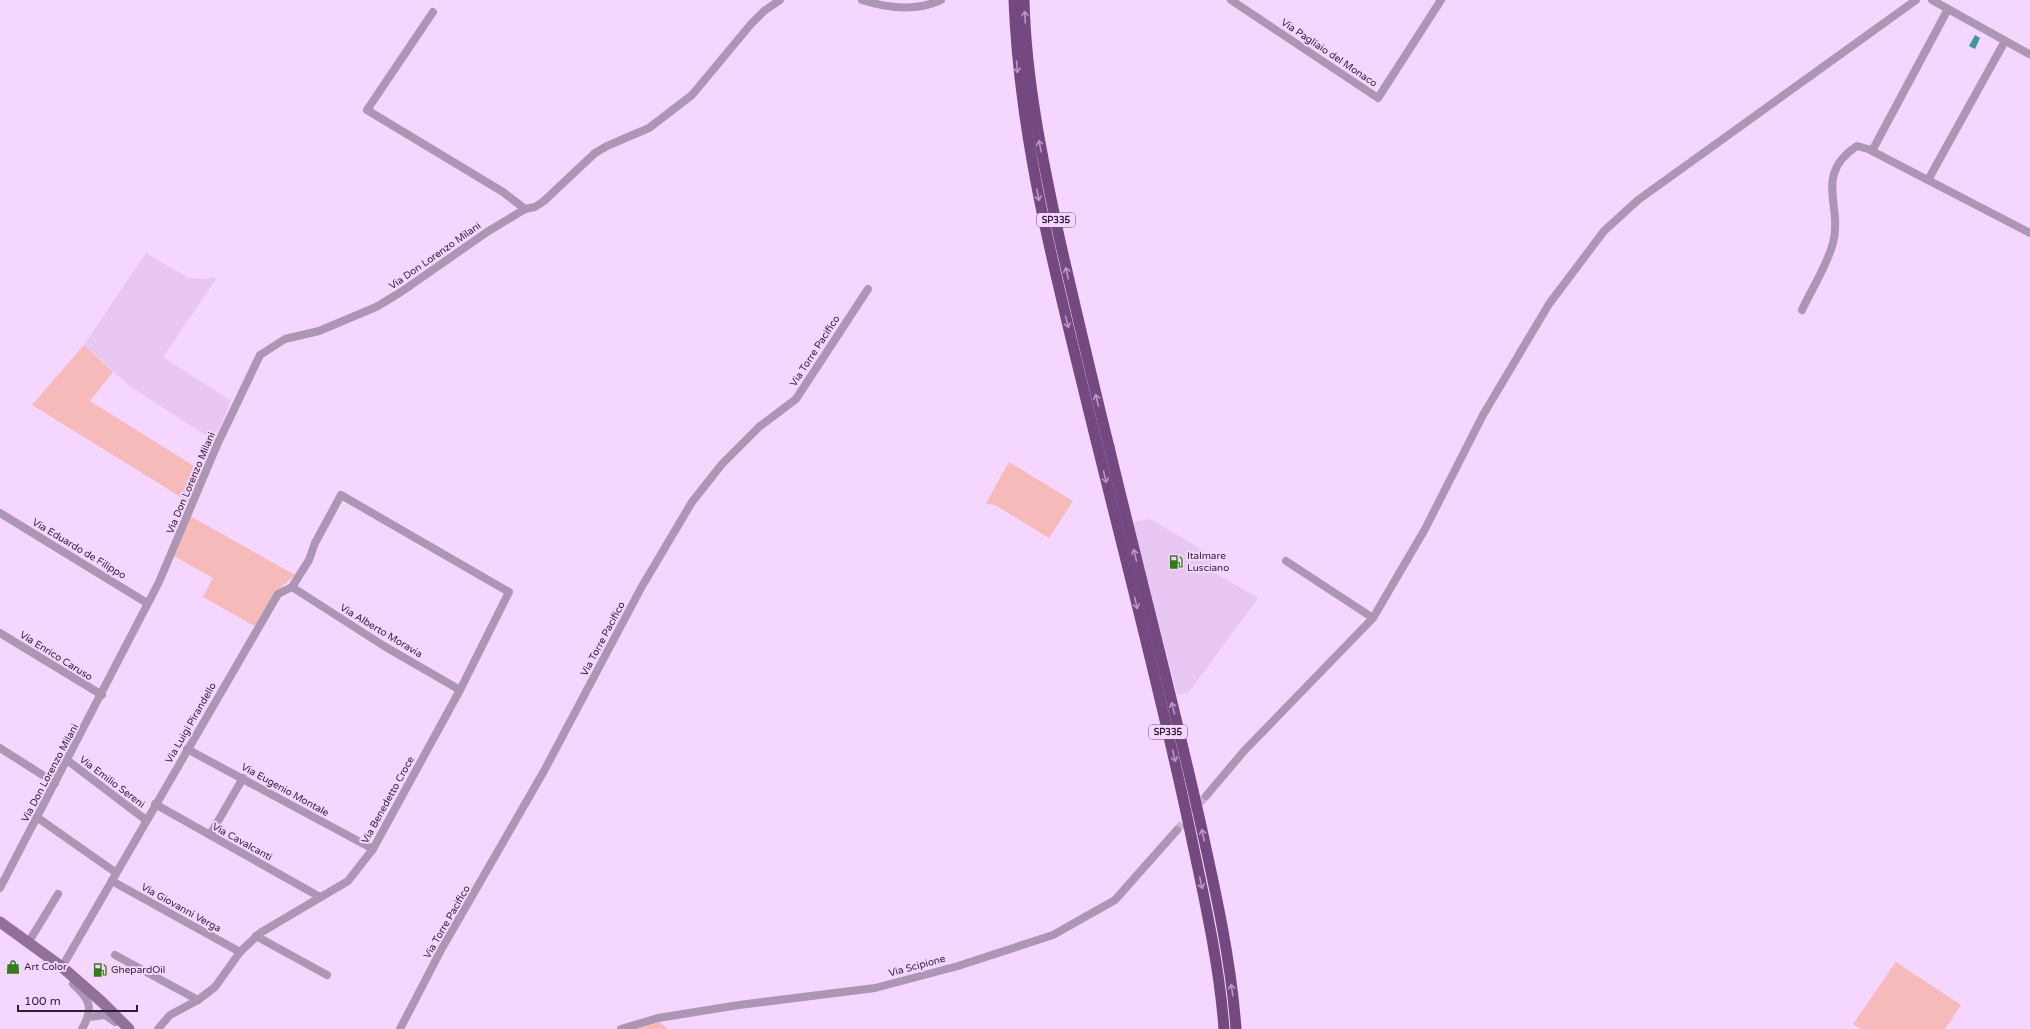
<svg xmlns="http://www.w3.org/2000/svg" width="2030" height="1029" font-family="'Varela Round',sans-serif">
  <rect width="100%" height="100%" fill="#f5d6ff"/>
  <g fill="#e8c7f3">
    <polygon points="146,253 188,278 204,279 214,277 216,279 163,357 231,401 214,441 130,386 84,345"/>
    <polygon points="1150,519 1214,557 1207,569 1258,598 1189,692 1177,695 1133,522"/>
  </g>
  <g fill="#f7babb">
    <polygon points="84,345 113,372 90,401 202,471 189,502 32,405"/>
    <polygon points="1009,462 1073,501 1049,538 997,506 986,503"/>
    <polygon points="190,516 295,575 278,590 256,627 203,597 213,578 174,556"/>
    <polygon points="1896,962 1961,1005 1945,1029 1861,1029 1853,1024"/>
    <polygon points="658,1021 668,1029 629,1029"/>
  </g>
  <polygon fill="#3b979b" points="1975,35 1980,38 1975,49 1969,46"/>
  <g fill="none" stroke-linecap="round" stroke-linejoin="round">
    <polyline stroke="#ceb1d7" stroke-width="8" stroke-dasharray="8 4" stroke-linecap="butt" points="1177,830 1206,796"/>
    <g stroke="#ac96b3" stroke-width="8">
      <path d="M862 0C887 8 915 12 941 0"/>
      <polyline points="1231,0 1378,98 1441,0"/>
      <polyline points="1932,0 2029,54"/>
      <polyline points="433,12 367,110 503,192 525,209"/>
      <polyline points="1872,151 1948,9"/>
      <polyline points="1928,180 2005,41"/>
      <path d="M1802 310C1812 288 1827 266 1833 243 1843 205 1813 175 1857 146L1868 149 2030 233"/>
      <polyline points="0,513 147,603"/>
      <polyline points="1286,561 1373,618"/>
      <polyline points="292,587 384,646 460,690"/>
      <polyline points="0,633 102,695"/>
      <polyline points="0,748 55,783"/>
      <polyline points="187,749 373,849"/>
      <polyline points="67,760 146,820"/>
      <polyline points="1206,796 1244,751 1373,618 1425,529 1483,415 1549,304 1604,231 1638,200 1916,0"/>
      <polyline points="155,804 320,897"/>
      <polyline points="38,818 115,872"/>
      <polyline points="210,835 243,778"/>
      <polyline points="112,881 240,952"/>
      <polyline points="0,888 159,582 217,445 260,355 285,339 319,331 376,307 401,292 487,232 525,209 535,207 544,201 595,153 607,146 649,128 692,95 751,24 764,11 780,0"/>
      <polyline points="256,936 327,975"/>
      <polyline points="28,943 58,894"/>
      <polyline points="115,955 198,1000"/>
      <polyline points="62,967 278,594 292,587 309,560 315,543 341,495 509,592 460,690 373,849 348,881 260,933 240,952 215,987 198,1000 170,1015 158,1029"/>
      <path d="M73 984C90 999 94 1008 82 1029"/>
      <polyline points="89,1017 105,1015 115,1022"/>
      <polyline points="400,1029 441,950 544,771 641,588 692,502 722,464 759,427 796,399 868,289"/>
      <polyline points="621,1029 658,1018 739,1005 875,988 958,966 1053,935 1115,900 1177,830"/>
    </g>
    <polyline stroke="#91709a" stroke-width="11" points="0,922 62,967 102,1002 129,1029"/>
    <g stroke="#744980" stroke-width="11">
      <path d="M1014 0C1019 130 1050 253 1081 379 1117 528 1157 676 1189 826 1203 893 1219 961 1224 1029"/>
      <path d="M1024 0C1026 82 1043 162 1060 241 1076 310 1092 379 1109 447"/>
    </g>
    <path stroke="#744980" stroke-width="11" d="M1109 447C1139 572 1172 696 1200 821 1215 889 1231 959 1236 1029"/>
  </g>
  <defs><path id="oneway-shaft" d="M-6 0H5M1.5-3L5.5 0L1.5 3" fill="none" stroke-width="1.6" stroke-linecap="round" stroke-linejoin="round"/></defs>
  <g stroke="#bb97c6">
    <use href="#oneway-shaft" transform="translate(1025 17) rotate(-93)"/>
    <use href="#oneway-shaft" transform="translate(1017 67) rotate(86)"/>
    <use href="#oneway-shaft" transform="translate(1040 146) rotate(-101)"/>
    <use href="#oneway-shaft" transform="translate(1038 195) rotate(79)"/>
    <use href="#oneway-shaft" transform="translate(1067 273) rotate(-103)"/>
    <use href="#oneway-shaft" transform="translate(1067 322) rotate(76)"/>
    <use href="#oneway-shaft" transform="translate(1097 400) rotate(-104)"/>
    <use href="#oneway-shaft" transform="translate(1105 477) rotate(76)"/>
    <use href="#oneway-shaft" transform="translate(1135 555) rotate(-104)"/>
    <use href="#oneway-shaft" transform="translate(1136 603) rotate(76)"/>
    <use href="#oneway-shaft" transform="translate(1173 708) rotate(-104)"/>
    <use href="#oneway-shaft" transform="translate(1174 756) rotate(76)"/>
    <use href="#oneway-shaft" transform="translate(1203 835) rotate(-102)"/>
    <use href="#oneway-shaft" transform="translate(1201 883) rotate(78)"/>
    <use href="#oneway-shaft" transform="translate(1232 990) rotate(-99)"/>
  </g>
  <defs>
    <symbol id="fuel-bare" viewBox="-9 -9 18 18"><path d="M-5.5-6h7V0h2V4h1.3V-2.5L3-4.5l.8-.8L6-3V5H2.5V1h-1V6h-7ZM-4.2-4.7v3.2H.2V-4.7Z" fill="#377a1b" stroke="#f5d6ff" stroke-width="2.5" paint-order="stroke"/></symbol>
    <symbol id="shop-bare" viewBox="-9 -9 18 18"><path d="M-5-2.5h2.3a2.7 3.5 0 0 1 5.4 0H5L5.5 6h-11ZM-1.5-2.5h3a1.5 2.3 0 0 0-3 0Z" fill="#377a1b" stroke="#f5d6ff" stroke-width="2.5" paint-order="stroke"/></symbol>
  </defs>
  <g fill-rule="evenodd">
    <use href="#fuel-bare" x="1166" y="552" width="20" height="20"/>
    <use href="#shop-bare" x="3" y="957" width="20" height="20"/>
    <use href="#fuel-bare" x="90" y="960" width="20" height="20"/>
  </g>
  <g text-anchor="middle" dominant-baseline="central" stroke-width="4" stroke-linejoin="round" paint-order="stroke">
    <g fill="#f5d6ff" stroke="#6b5472" stroke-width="1">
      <rect x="1037" y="213" width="38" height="14" rx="3"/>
      <rect x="1149" y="725" width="38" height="14" rx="3"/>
    </g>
    <g font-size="9" font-weight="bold" fill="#301c35">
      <text x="1056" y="220">SP335</text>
      <text x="1168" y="732">SP335</text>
    </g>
    <g font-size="10" fill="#301c35" stroke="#f5d6ff">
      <text transform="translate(1329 53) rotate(34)">Via Pagliaio del Monaco</text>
      <text transform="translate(435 256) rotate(-35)">Via Don Lorenzo Milani</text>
      <text transform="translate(815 351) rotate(-57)">Via Torre Pacifico</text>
      <text transform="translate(191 483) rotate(-67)">Via Don Lorenzo Milani</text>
      <text transform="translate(79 549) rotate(31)">Via Eduardo de Filippo</text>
      <text transform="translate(381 631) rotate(31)">Via Alberto Moravia</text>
      <text transform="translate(603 639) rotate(-62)">Via Torre Pacifico</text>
      <text transform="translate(56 656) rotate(32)">Via Enrico Caruso</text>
      <text transform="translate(191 723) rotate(-60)">Via Luigi Pirandello</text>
      <text transform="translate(50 773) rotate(-62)">Via Don Lorenzo Milani</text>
      <text transform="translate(112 782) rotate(37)">Via Emilio Sereni</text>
      <text transform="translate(285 790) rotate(29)">Via Eugenio Montale</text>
      <text transform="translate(388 800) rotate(-61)">Via Benedetto Croce</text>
      <text transform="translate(242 842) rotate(29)">Via Cavalcanti</text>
      <text transform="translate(181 908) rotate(29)">Via Giovanni Verga</text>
      <text transform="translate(447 922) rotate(-60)">Via Torre Pacifico</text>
      <text transform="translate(917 966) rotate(-15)">Via Scipione</text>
    </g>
    <g font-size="10" fill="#301c35" stroke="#f5d6ff" text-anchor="start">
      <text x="1187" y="556">Italmare<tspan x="1187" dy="12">Lusciano</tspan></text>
      <text x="24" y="967">Art Color</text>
      <text x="111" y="970">GhepardOil</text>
    </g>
  </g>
  <path d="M18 1005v6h119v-6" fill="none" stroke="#301c35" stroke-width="2"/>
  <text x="24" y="1005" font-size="12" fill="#301c35" stroke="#f5d6ff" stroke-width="3" paint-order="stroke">100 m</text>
</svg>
